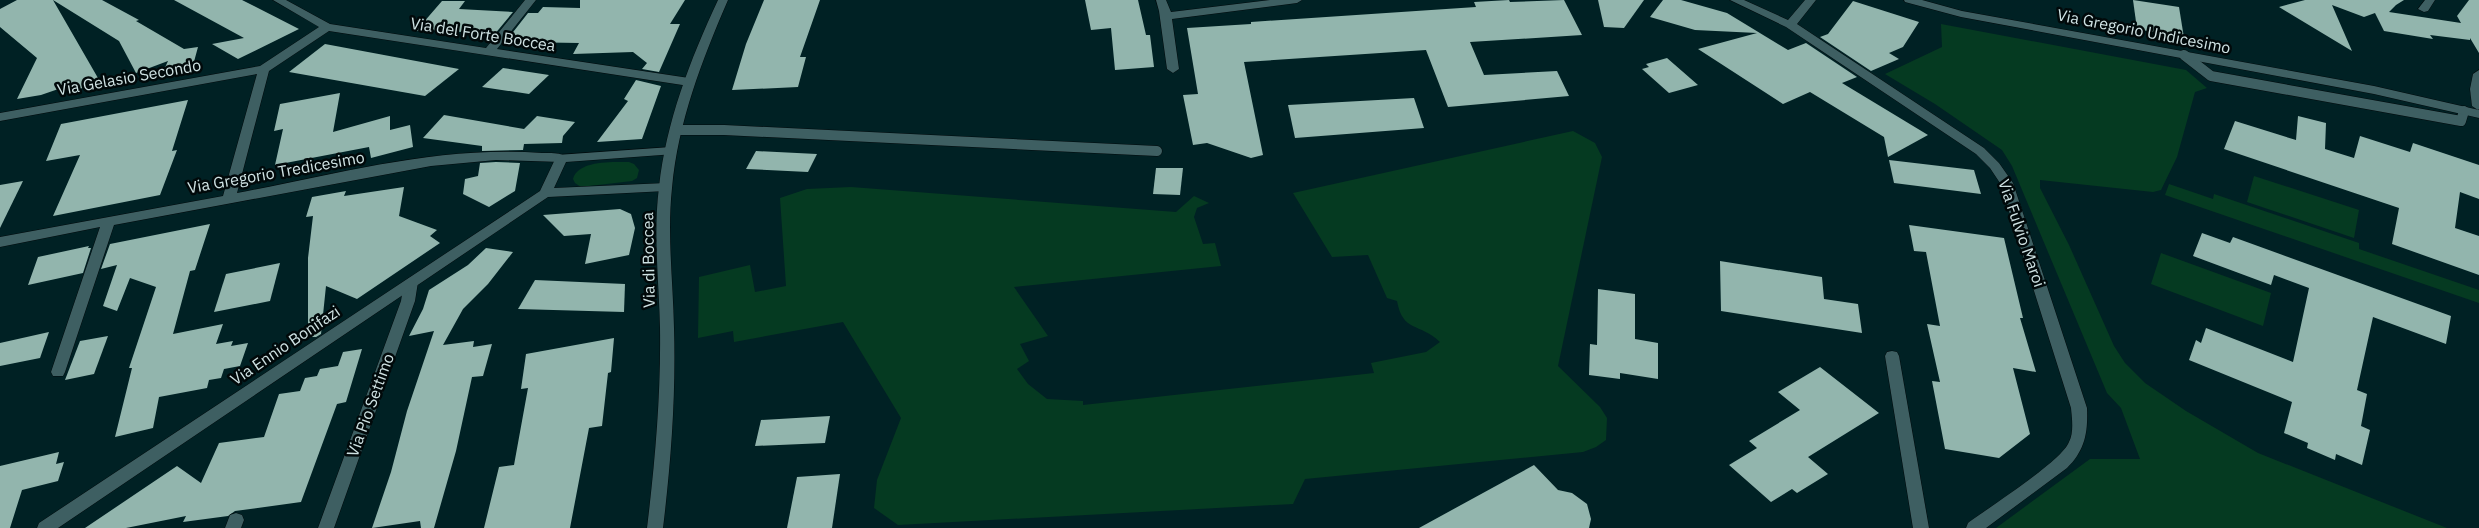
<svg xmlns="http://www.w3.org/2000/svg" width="2479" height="528" font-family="'IBM Plex Sans',sans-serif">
  <rect width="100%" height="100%" fill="#002124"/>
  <g fill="#053a21">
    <polygon points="1941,24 2186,70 2207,88 2195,92 2177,157 2161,190 2153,192 2040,180 2040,188 2069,245 2114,346 2125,363 2145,383 2186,411 2258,453 2447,528 1996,528 2090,459 2140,459 2121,408 2107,393 2012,166 2002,150 1935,104 1885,74 1942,47"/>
    <path d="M1573 131 1595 143 1602 157 1558 366 1600 407 1607 418 1606 440 1596 447 1583 452 1305 479 1293 504 898 525 874 508 877 480 901 418 843 322 734 342 733 331 698 338 699 277 750 265 755 292 786 286 780 198 807 189 851 187 1176 212 1194 196 1209 203 1197 208 1194 217 1203 244 1215 243 1221 266 1014 287 1048 336 1020 344 1029 361 1017 369 1028 384 1047 399 1083 401V405L1374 373 1371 363 1426 352 1440 342C1419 322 1403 333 1397 301L1387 298 1368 255 1332 257 1293 193Z"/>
    <path d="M629 162 634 164 639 170 637 178 632 181 581 187 575 183 573 179C578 160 613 162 629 162Z"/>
    <polygon points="2254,176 2359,210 2354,238 2247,202"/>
    <polygon points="2169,184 2213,199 2214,194 2359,243 2359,249 2479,290 2479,303 2165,195"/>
    <polygon points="2161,253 2271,293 2263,326 2151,284"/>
  </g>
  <g fill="#92b5ad">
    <polygon points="17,0 102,0 139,20 136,21 184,49 198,47 192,69 162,74 168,61 136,73 119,41 53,0 102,85 71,90 70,85 41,95 17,99 37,58 0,27 0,9"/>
    <polygon points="174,0 242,0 299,29 238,59 212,44 244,38"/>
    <polygon points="580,0 685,0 670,24 680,24 659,72 642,69 647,63 633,52 573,54 579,43 518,42 521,37 510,36 528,13 538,13 543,7 580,8"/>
    <polygon points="764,0 820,0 800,57 806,57 798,87 732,90 746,44"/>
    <polygon points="1085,0 1138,0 1146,35 1150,35 1154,67 1115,70 1111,28 1091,30"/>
    <polygon points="1509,0 1510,2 1564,0 1582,35 1470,42 1484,75 1557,71 1569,96 1448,107 1426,50 1244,62 1263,155 1251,158 1207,143 1193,145 1183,95 1198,94 1187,28 1251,24 1251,22 1476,7 1474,2"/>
    <polygon points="1598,0 1644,0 1624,28 1604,27"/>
    <polygon points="1663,0 1681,0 1727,13 1788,50 1806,43 1857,77 1842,83 1928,135 1888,157 1884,137 1810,92 1783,104 1698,49 1757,33 1695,30 1650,17"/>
    <polygon points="2133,0 2179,7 2184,38 2137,29"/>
    <polygon points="2305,0 2404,0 2396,5 2389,12 2461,23 2457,16 2469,0 2479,0 2479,53 2470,38 2470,40 2430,35 2433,39 2384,31 2375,13 2364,17 2332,5 2352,51 2279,7"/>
    <polygon points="442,1 465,1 459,9 513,12 494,35 441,30 416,31"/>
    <polygon points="1853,1 1919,22 1903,47 1889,53 1899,59 1871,71 1820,37 1828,34"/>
    <polygon points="325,44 459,69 425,96 289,72"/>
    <polygon points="1667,58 1698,85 1669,93 1642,69 1649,67 1646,64"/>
    <polygon points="503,68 549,75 529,94 482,87"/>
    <polygon points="636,80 661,86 642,139 597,142 628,101 624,99"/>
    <polygon points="340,93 333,132 390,116 390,130 410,125 413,147 371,158 369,147 275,165 283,129 274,131 280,104"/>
    <polygon points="1414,98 1424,128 1295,138 1288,105"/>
    <polygon points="188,100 172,151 177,150 160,195 53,216 80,155 46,161 61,124"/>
    <polygon points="444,115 524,129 537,116 575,122 563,136 562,143 524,144 523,150 482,151 482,146 423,138"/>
    <polygon points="2298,116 2326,123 2325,149 2354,158 2360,136 2410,152 2413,143 2479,165 2479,199 2460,192 2455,228 2479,236 2479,275 2392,244 2399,208 2224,149 2235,121 2296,140"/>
    <polygon points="756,151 817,154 808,172 746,169"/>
    <polygon points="1889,160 1974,170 1981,194 1894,183"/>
    <polygon points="496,162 520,163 515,191 489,207 463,194 465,179 478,176 480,163"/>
    <polygon points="1156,168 1183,168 1180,195 1153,194"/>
    <polygon points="23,181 0,228 0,185"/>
    <polygon points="404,187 399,216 437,230 430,236 440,243 357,299 326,286 321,334 316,337 308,337 308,258 313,216 306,217 312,197 346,191 344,196"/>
    <polygon points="620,209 631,214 635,228 629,255 585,264 591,234 564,236 543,215"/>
    <polygon points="210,224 195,270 190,271 173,334 223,324 216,344 233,341 231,346 248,343 240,366 224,369 221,378 209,380 207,388 159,397 153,428 115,437 132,368 129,368 156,287 130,278 117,311 103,306 117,265 101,269 110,244"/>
    <polygon points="1909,225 2004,238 2023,318 2020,318 2036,372 2013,368 2030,434 1999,458 1945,449 1932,381 1940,382 1927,324 1940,326 1926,252 1914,251"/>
    <polygon points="2202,233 2230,243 2233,237 2451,316 2446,344 2373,317 2357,390 2367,394 2361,426 2370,430 2362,465 2336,454 2335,460 2307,448 2308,443 2284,433 2292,402 2189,360 2196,340 2201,343 2206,328 2293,362 2309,288 2274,275 2271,285 2193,256"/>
    <polygon points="89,246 88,248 91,248 83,273 28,285 38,257"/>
    <polygon points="486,248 513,252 488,284 463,309 443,345 474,341 473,347 492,344 483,376 472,377 456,451 434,528 421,528 420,521 372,528 391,472 407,411 434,331 409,336 423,309 429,290 468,265"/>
    <polygon points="1720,261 1822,277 1824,299 1858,304 1862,333 1721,311"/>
    <polygon points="280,263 270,301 214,312 226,274"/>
    <polygon points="535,280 625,284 624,312 518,309"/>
    <polygon points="1598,289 1635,294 1635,339 1658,343 1658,379 1620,373 1620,379 1589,375 1590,344 1597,345"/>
    <polygon points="49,332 40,358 0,366 0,343"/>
    <polygon points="108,336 94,374 65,380 80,341"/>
    <polygon points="614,338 611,372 608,373 602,426 589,428 570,528 484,528 499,467 514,465 528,388 521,389 526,354"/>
    <polygon points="362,349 346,402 337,404 301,502 235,511 228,516 183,522 186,516 126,528 85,528 177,466 201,483 219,443 264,437 279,394 300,391 305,378 317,376 320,369 338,366 343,352"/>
    <polygon points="1820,367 1879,413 1808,457 1828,474 1797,493 1792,489 1771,502 1729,465 1757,448 1749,441 1800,410 1778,392"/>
    <polygon points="830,416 825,443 755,446 761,420"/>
    <polygon points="59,452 56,464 64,462 58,481 22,490 10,528 0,528 0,466"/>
    <polygon points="1534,465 1558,490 1572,493 1587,504 1591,519 1589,528 1419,528"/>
    <polygon points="840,474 832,528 787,528 797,477"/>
  </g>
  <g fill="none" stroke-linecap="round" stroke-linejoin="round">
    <defs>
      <g id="service">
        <polyline points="2184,55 2211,76 2461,121 2464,111"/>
        <polyline points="675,130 724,130 1157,151"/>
      </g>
      <g id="minor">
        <path d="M273 0H286L330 24 486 48 525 0H536L497 49 689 78 695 82 689 86 329 31 269 71 237 193C337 174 440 145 542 153 550 153 562 152 567 158L561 162 496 160 431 166 114 225 65 372 63 376H53L51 372 100 227 0 247V237L223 196 257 74 0 121V113L260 66 319 27Z"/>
        <polygon points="1156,0 1166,0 1171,12 1270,0 1302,0 1297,3 1172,19 1179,69 1173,73 1167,69 1159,11"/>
        <path d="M1730 0H1744L1788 20 1805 0H1816L1797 24 1984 148 1999 163 2013 183 2087 408C2088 433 2085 450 2067 468L1986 528H1966L1968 523C1988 508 2062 461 2069 442 2074 432 2072 419 2071 408L2000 183 1990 168 1976 154 1786 27Z"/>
        <polygon points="2425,0 2435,0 2428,11 2424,12 2418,9"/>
        <polygon points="2479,70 2479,109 2478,110 2472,106 2470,89 2473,74"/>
        <polygon points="411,277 418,282 415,301 334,528 318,528 401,301 404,282"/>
        <polygon points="1892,351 1897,352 1899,356 1929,528 1913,528 1885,356 1887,352"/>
        <polygon points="236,513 242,515 244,520 241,528 225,528 230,515"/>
      </g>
      <g id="tertiary">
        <polygon points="1904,0 1922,0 1962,11 2374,86 2479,110 2479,118 2374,94 1961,17 1905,2"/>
        <polygon points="671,147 677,151 675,154 566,162 554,188 666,183 672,187 666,191 548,197 58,528 37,528 39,523 540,191 557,155"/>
      </g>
      <path id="secondary" d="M718 0H728C702 60 678 122 672 188 667 234 673 281 674 328 676 395 671 462 663 528H647C655 462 661 395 660 328 659 281 653 234 659 187 666 122 690 60 718 0Z"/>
    </defs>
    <use href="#service" stroke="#000a0c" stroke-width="11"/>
    <use href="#minor" stroke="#000a0c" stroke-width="1"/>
    <use href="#tertiary" stroke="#000a0c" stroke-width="1"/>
    <use href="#secondary" stroke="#000a0c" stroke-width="1"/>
    <use href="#service" stroke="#3e5f62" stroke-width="10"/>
    <use href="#minor" fill="#3e5f62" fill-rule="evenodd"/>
    <use href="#tertiary" fill="#3e5f62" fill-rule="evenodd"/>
    <use href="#secondary" fill="#3e5f62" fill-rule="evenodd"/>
  </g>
  <g text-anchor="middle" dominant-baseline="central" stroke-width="5" stroke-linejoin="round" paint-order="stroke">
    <g font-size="16" fill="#cfe2e3" stroke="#01090a">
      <text transform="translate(2144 31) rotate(11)">Via Gregorio Undicesimo</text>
      <text transform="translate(483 34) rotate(9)">Via del Forte Boccea</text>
      <text transform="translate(129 77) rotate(-10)">Via Gelasio Secondo</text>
      <text transform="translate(276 172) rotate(-10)">Via Gregorio Tredicesimo</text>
      <text transform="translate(2022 233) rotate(71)">Via Fulvio Maroi</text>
      <text transform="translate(648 260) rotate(-91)">Via di Boccea</text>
      <text transform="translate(285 345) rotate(-34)">Via Ennio Bonifazi</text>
      <text transform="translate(370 405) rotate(-70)">Via Pio Settimo</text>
    </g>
  </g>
</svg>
